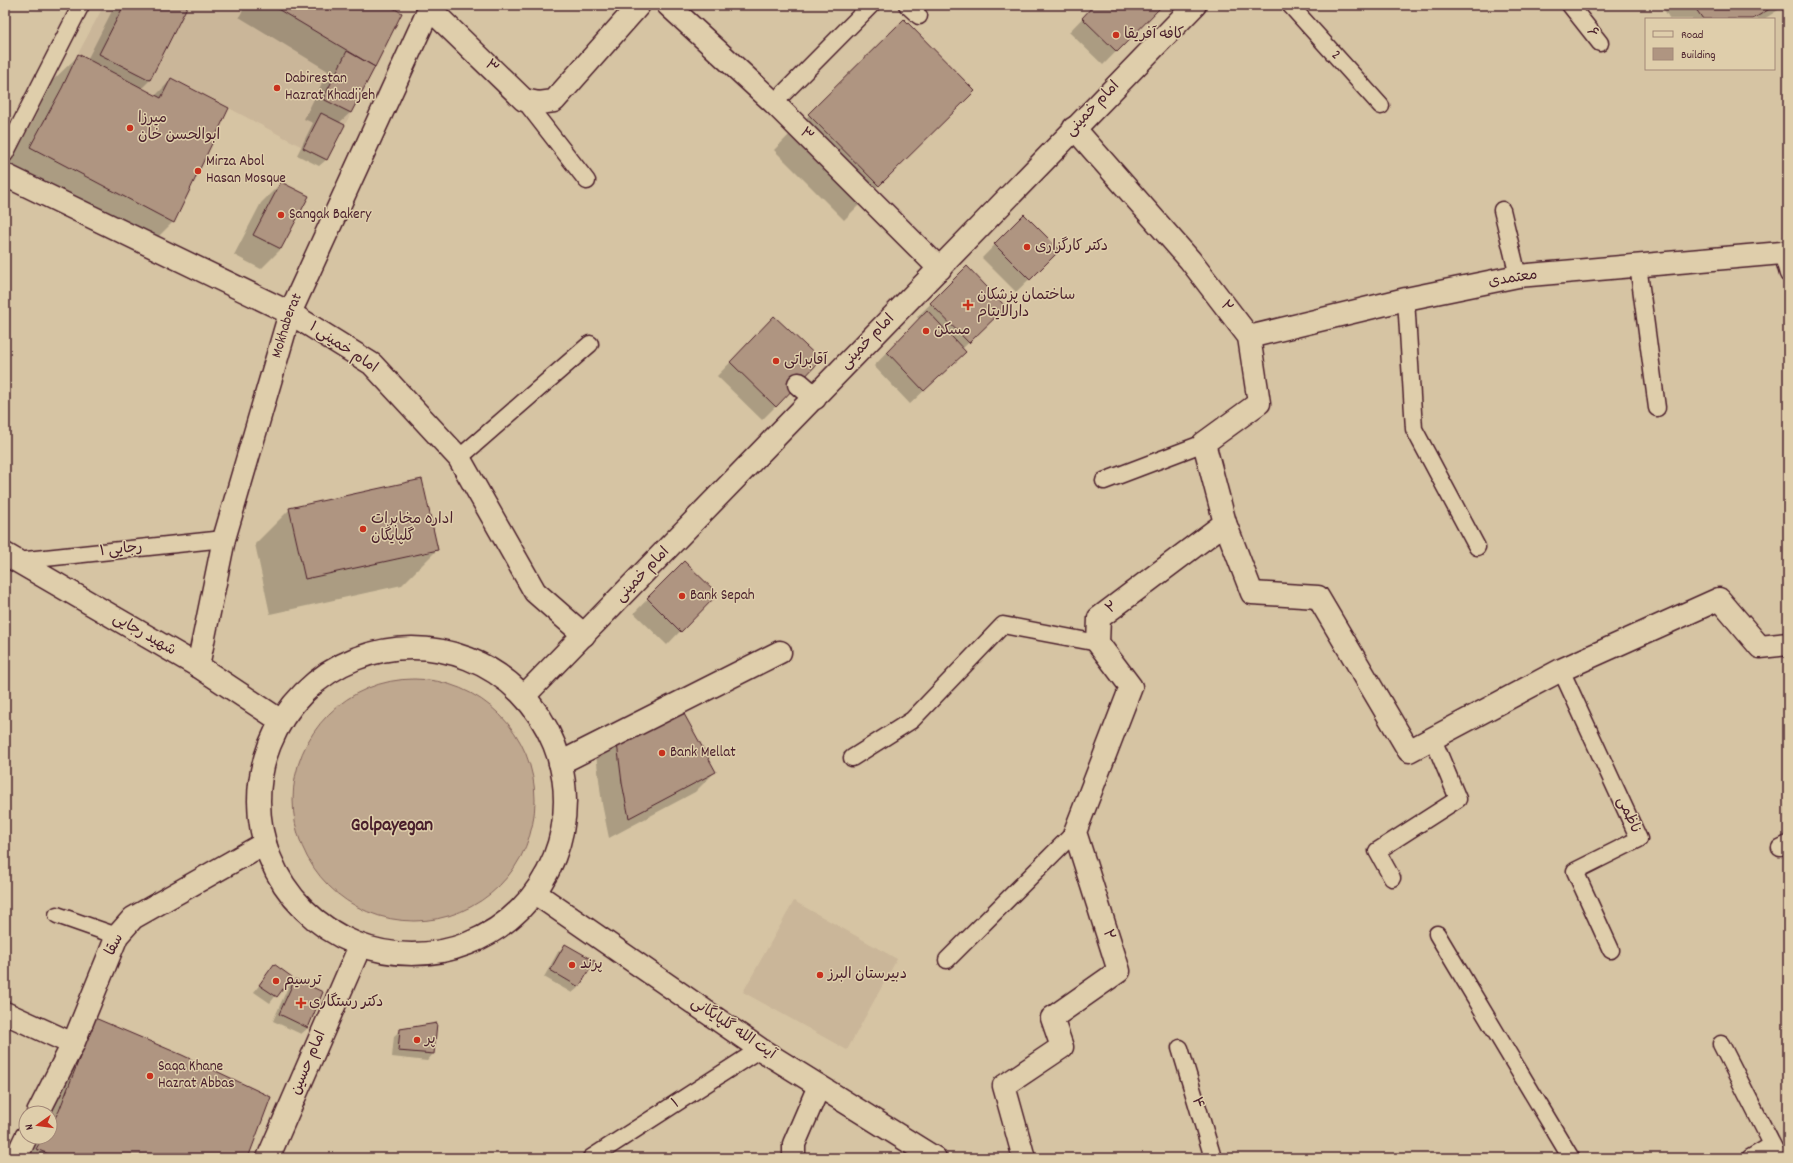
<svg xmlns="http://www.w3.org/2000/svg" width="1793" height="1163" font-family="Dekko,'Playpen Sans Arabic',sans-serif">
  <rect width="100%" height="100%" fill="#d6c4a3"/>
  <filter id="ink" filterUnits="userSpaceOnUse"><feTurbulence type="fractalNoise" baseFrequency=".025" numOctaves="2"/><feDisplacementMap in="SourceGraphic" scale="8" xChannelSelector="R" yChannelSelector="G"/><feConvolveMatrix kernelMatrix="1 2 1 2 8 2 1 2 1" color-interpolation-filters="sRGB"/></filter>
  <g filter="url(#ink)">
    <g fill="#cab699">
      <polygon points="104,5 388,5 402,13 327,160 172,78 161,98 78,54"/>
      <polygon points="794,901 897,959 847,1050 743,992"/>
    </g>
    <circle fill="#bfa88f" stroke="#84645d" cx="414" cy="800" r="121"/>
    <g fill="#0003">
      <polygon points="115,5 187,5 150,80 141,89 155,96 172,79 173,222 147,248 5,173 36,115 52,81 78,56 87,60"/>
      <polygon points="246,5 386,5 401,14 351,112 339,123 343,126 326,160 319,166 297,155 313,123 304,119 328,71 239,17"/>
      <polygon points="1095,5 1162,5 1103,65 1069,32"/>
      <polygon points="1661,5 1786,5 1764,19 1670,19"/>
      <polygon points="904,21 973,91 844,220 774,150"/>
      <polygon points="281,183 281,249 261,269 234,255 261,203"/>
      <polygon points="1024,215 1059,250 1016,292 982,258"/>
      <polygon points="967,268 1005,307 962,349 951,365 910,404 874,366 919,319 917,317"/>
      <polygon points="761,331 776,406 762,420 717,376"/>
      <polygon points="290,509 437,550 402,585 270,614 255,544"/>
      <polygon points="684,562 716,594 667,645 634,613"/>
      <polygon points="616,735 715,772 695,792 609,838 602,804 596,755"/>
      <polygon points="565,945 579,987 572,993 544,977 558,952"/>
      <polygon points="274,966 290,977 270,1003 254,992"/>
      <polygon points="295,980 322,993 308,1028 301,1034 273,1021 288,987"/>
      <polygon points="96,1019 247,1158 21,1158 34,1137 50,1137 50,1113"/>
      <polygon points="436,1024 433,1054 427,1061 392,1057 394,1036 401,1030"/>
    </g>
    <g fill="#af9581" stroke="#4a1f2b">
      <polygon points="124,5 188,5 150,80 99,54"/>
      <polygon points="271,5 388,5 402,13 375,67"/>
      <polygon points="1094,5 1163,5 1117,52 1082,18"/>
      <polygon points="1693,5 1776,5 1753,19 1703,19"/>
      <polygon points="904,19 975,91 879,186 808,114"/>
      <polygon points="347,51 375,67 351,113 323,99"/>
      <polygon points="78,54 161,98 171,78 229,108 174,223 30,147 62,88"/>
      <polygon points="321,113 345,125 327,160 303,148"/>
      <polygon points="281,182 309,196 281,249 253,235"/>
      <polygon points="1024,214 1060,250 1030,280 994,244"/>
      <polygon points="967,266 1006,307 969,343 930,303"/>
      <polygon points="927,310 966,352 924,391 887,352"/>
      <polygon points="774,316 821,360 776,407 730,362"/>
      <polygon points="422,479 438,550 305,579 289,508"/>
      <polygon points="684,561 718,594 681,632 647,598"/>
      <polygon points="678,703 716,772 629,818 622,783 616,735"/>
      <polygon points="565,944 595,961 579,987 550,970"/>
      <polygon points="274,964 292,977 277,997 259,985"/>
      <polygon points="295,979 323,992 308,1028 279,1014"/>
      <polygon points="95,1018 182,1055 271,1097 248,1158 59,1158 36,1149 43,1137 50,1137 50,1126 59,1111"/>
      <polygon points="437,1023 434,1054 398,1051 400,1029"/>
    </g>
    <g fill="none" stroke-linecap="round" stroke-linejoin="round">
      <defs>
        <g id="lane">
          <polyline points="907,5 919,16"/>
          <path id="s1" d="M1290 5 1381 106"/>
          <polyline points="1570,5 1600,43"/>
          <polyline points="524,100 587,181"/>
          <polyline points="774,103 871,5"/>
          <polyline points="5,154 81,5"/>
          <polyline points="1502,210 1518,276"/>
          <polyline points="1788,252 1782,253 1788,274"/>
          <polyline points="1638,265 1657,408"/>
          <polyline points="1406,299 1414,429 1477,547"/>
          <polyline points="459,458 590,344"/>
          <polyline points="1104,481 1204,443"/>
          <polyline points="17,561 224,539"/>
          <polyline points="1561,670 1639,839 1575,871 1611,950"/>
          <polyline points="852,758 912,720 1003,625 1098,643"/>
          <polyline points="1780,848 1788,844"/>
          <polyline points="1392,878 1377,851 1458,799 1433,739"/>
          <polyline points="57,915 117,936"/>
          <polyline points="1437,934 1571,1158"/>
          <polyline points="947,960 1075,832"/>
          <polyline points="1721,1044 1779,1158"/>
          <polyline points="1180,1048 1213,1158"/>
          <polyline points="591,1158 760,1049"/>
          <polyline points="1750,1158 1772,1145"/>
        </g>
        <g id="street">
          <polyline points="668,5 774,103 940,269"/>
          <polyline points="429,8 524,100 539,103 554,101 639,5"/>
          <polyline points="5,175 290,313 372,364 459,458 535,592 584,635"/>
          <polyline points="1249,337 1406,299 1518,276 1782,253"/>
          <polyline points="799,384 815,398"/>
          <polyline points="1225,523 1252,593 1318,597 1409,751 1561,670 1719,599 1760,647 1788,644"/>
          <path id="s2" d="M198 666 224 539 290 313 431 5"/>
          <polyline points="560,763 780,652"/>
          <polyline points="5,1013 73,1044"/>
          <polyline points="38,1113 73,1044 117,936 133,918 265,843"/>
          <polyline points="16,1158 26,1137"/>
          <polyline points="1024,1158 1004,1086 1062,1047 1052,1018 1119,971 1075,832 1131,687 1098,643 1099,618 1225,523 1204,443 1259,403 1249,337 1190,260 1074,128"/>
        </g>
        <g id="secondary">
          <polyline points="5,554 198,666 281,721"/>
          <circle cx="412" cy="801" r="153"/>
          <polyline points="524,696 1195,5"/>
          <polyline points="535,893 760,1049 935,1158"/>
          <polyline points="268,1158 360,946"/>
          <polyline points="794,1158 794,1144 819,1086"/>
        </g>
      </defs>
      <use href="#lane" stroke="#4a1f2b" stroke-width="19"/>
      <use href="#street" stroke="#4a1f2b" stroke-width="25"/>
      <use href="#secondary" stroke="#4a1f2b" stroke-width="25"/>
      <use href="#lane" stroke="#dfceab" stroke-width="16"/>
      <use href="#street" stroke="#dfceab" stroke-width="22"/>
      <use href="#secondary" stroke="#dfceab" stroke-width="22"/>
    </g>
  </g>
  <g fill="#c8321e" stroke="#dfceab" stroke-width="1.5">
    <circle cx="1116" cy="35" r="4"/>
    <circle cx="277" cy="88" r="4"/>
    <circle cx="130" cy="128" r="4"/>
    <circle cx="198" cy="171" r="4"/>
    <circle cx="281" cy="215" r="4"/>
    <circle cx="1027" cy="247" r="4"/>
    <path d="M966 299h4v4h4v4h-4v4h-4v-4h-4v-4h4z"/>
    <circle cx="926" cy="331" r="4"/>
    <circle cx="776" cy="361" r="4"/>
    <circle cx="363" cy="529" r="4"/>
    <circle cx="682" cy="596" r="4"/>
    <circle cx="662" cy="753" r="4"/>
    <circle cx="572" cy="965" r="4"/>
    <circle cx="820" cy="975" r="4"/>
    <circle cx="276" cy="981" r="4"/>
    <path d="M299 997h4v4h4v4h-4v4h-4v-4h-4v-4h4z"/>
    <circle cx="417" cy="1040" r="4"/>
    <circle cx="150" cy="1076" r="4"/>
  </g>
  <g text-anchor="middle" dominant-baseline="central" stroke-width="3" stroke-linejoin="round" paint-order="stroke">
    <g font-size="15" fill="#4a1f2b" stroke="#dfceab">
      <text transform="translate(1592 33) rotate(52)">۶</text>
      <text stroke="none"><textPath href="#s1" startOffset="68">2</textPath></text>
      <text transform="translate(491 67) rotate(44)">۳</text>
      <text transform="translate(1093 109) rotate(-46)">امام خمینی</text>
      <text transform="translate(806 135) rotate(45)">۳</text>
      <text transform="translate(1513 279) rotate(-9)">معتمدی</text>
      <text transform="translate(1226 307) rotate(52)">۲</text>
      <text stroke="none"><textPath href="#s2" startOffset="352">Mokhaberat</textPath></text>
      <text transform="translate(868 342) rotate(-46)">امام خمینی</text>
      <text transform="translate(343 348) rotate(34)">امام خمینی ۱</text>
      <text transform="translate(121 550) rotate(-6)">رجایی ۱</text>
      <text transform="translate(643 575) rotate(-46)">امام خمینی</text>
      <text transform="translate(1112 608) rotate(-37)">۲</text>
      <text transform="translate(144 635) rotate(30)">شهید رجایی</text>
      <text transform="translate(1628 815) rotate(66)">ناظمی</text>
      <text transform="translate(1108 935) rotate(72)">۲</text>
      <text transform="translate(115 945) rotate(-63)">سقا</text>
      <text transform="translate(733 1029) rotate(34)">آیت الله گلپایگانی</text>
      <text transform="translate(309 1063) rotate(-67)">امام حسین</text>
      <text transform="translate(1197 1103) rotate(73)">۴</text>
      <text transform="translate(676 1104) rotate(-33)">۱</text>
    </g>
    <g font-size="15" fill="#4a1f2b" stroke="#dfceab" text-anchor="start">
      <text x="1124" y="35">کافه آفریقا</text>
      <text x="285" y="79">Dabirestan<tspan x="285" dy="17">Hazrat Khadijeh</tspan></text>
      <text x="138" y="119">میرزا<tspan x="138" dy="17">ابوالحسن خان</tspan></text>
      <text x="206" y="162">Mirza Abol<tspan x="206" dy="17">Hasan Mosque</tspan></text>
      <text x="289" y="215">Sangak Bakery</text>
      <text x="1035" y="247">دکتر کارگزاری</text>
      <text x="977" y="296">ساختمان پزشکان<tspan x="977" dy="17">دارالایتام</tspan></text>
      <text x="934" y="331">مسکن</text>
      <text x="784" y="361">آقابراتی</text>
      <text x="371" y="520">اداره مخابرات<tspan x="371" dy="17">گلپایگان</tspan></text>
      <text x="690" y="596">Bank Sepah</text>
      <text x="670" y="753">Bank Mellat</text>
      <text x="580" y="965">پرند</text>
      <text x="828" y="975">دبیرستان البرز</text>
      <text x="284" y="981">ترسیم</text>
      <text x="309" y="1003">دکتر رستگاری</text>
      <text x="425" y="1040">پر</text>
      <text x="158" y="1067">Saqa Khane<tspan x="158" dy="17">Hazrat Abbas</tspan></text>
    </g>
    <g font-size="19" font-weight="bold" fill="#4a1f2b" stroke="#dfceab">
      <text x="392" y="826">Golpayegan</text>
    </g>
  </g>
  <rect width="1793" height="1163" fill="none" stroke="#dfceab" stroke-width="20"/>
  <rect x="10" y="10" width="1773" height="1143" fill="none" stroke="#4a1f2b" stroke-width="1.5" filter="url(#ink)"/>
  <rect x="1645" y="18" width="130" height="52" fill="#dfceab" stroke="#a38878"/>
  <rect x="1653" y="31" width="20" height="6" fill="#dfceab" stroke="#a38878"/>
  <text x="1681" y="38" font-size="12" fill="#4a1f2b">Road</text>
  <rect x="1653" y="48" width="20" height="12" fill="#af9581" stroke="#a38878"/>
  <text x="1681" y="58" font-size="12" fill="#4a1f2b">Building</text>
  <g transform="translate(38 1125) rotate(256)"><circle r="19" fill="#dfceab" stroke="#a38878"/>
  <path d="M0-3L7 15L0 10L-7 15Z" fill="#c8321e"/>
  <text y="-6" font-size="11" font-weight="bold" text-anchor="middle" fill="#4a1f2b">N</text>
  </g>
</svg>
